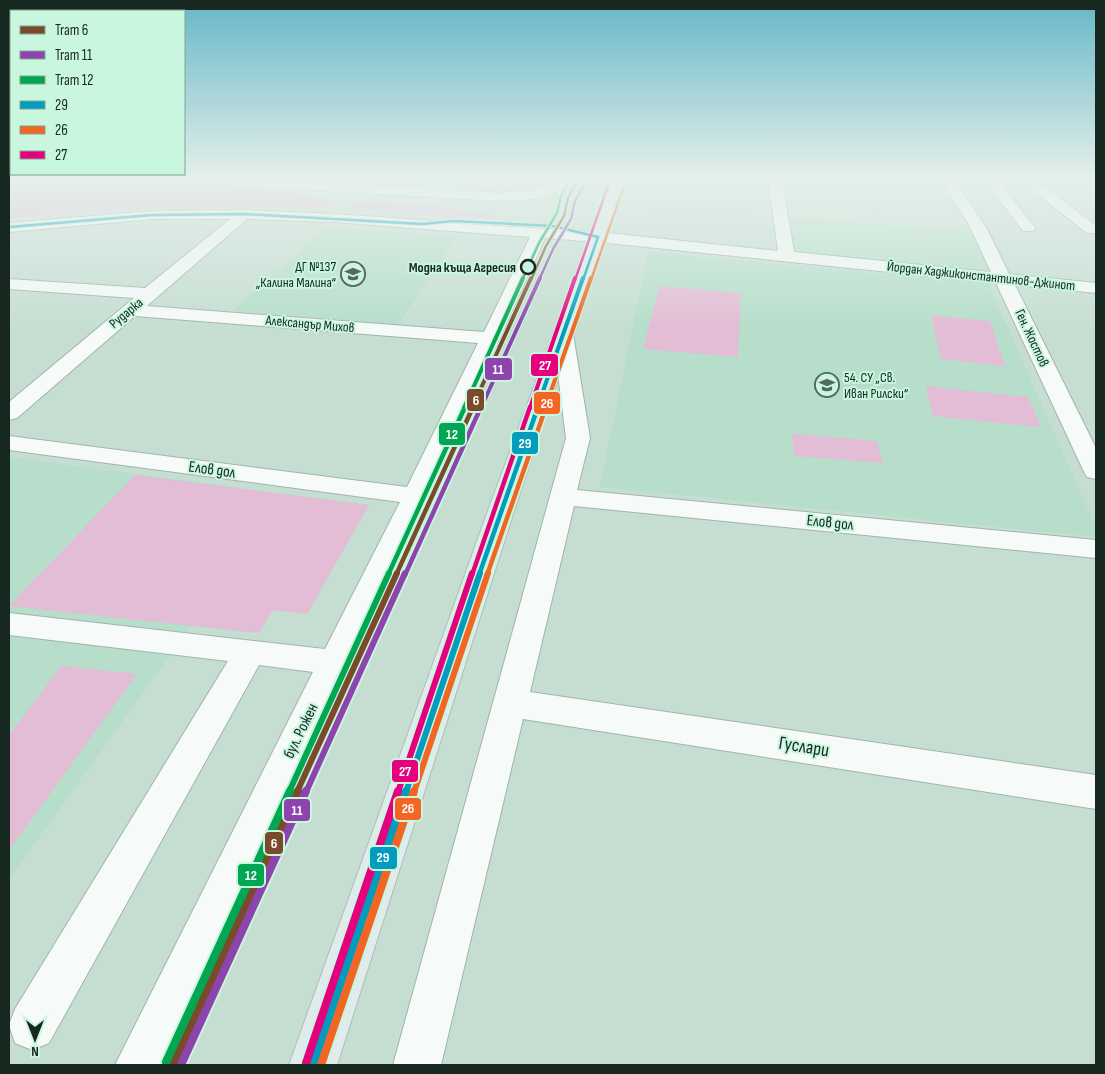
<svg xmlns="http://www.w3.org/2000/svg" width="1105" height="1074" font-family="'Sofia Sans Condensed',sans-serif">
  <rect width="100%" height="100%" fill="#c6ded2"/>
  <g fill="#b6deca">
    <polygon points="789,218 969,231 991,267 978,270 792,252"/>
    <polygon points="327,227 456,236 457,236 398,325 233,311"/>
    <polygon points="648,252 988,283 1096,528 1096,537 600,487"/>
    <polygon points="9,457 369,505 307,614 273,610 259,633 191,626 9,879"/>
  </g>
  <g fill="#e3bcd5">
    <path d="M9 180H94L289 192 336 200 327 208C220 205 115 209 9 218Z"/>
    <path d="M475 180H537L535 186C511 193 489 193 464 192Z"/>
    <path d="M357 201C406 204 456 204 503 219L348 209Z"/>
    <polygon points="659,286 741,293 738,357 643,349"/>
    <polygon points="931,315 990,321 1005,366 941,359"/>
    <polygon points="926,386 1028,397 1041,427 933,416"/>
    <polygon points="792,434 877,441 883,463 794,456"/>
    <polygon points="135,475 369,505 307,614 273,610 259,633 9,606"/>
    <polygon points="61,666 137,674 9,850 9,736"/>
  </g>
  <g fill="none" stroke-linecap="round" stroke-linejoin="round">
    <defs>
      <g id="minor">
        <path d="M200 180H283L500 193 534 190 556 180H571C555 200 523 200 500 201L206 184Z"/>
        <path d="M768 180H782L794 252 991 272 970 227 941 180H954L986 227 1009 274 1096 283V293L1015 285 1096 448V479L1087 477 1084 472 996 283 598 242 545 238 429 496 164 1065H115L313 672 259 665 49 1043 32 1050 15 1043 9 1025 15 1009 228 661 9 635V613L325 649 400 502 9 450V436L407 487 478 343 135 316 17 418 9 420V402L134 298 9 289V279L145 288 230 219H152L9 232V223L152 211 244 210 334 214 422 220 450 223 598 232 778 251ZM247 219 334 222 530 237 484 332 147 306Z"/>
        <polygon points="984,180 997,180 1033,225 1036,228 1033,231 1023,231"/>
        <polygon points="1042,187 1047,188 1096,226 1096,233 1087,233 1037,194 1035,191 1037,188"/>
        <polygon points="563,328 570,330 573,334 590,438 577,490 1096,540 1096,558 574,506 530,692 1096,775 1096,809 523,719 441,1065 393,1065 566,438 553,334 556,330"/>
      </g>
      <polygon id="major" points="611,180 624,180 516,505 337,1065 289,1065 490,505"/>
    </defs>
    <use href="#minor" stroke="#a1b4ab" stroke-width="2"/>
    <use href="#major" stroke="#afbcb6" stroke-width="2"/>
    <g stroke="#cbd3cf" stroke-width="2" stroke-dasharray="1 1" stroke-linecap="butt">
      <polyline points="853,180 860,181"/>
      <polyline points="1077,189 1096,187"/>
      <polyline points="715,195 714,187 721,187 720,180"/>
      <polyline points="650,199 752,214"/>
      <polyline points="657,200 701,194 741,197 752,195"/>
      <polyline points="647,215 755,216"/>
      <polyline points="806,218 876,222 860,180"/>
    </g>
    <use href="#minor" fill="#f6faf8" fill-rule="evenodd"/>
    <use href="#major" fill="#e0ecec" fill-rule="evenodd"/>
    <defs>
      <g id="bus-1-far4">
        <polyline points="9,227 152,215 244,214 422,224 453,221 553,226 598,237"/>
        <polyline points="583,280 598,237"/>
      </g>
      <polyline id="bus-1-far3" points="537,408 583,278"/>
      <polyline id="bus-1-far2" points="479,575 538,407"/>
      <polyline id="bus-1-far1" points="406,792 480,573"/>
      <polyline id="bus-1" points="313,1065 406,791"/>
      <polyline id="bus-2-far4" points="591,280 625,183"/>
      <polyline id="bus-2-far3" points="545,408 591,278"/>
      <polyline id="bus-2-far2" points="487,575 546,407"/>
      <polyline id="bus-2-far1" points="414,792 488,573"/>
      <polyline id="bus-2" points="321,1065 414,791"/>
      <polyline id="bus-3-far4" points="575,280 610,180"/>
      <polyline id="bus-3-far3" points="530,408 575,278"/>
      <polyline id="bus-3-far2" points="472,575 530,407"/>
      <polyline id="bus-3-far1" points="398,792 472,573"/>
      <polyline id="bus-3" points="306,1063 398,791"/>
    </defs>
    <use href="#bus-1-far4" stroke="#c9f6df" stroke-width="4.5"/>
    <use href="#bus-1-far3" stroke="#c9f6df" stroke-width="6"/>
    <use href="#bus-1-far2" stroke="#c9f6df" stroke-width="8"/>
    <use href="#bus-1-far1" stroke="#c9f6df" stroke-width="10"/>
    <use href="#bus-1" stroke="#c9f6df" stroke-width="12"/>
    <use href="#bus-2-far4" stroke="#c9f6df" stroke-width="4.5"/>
    <use href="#bus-2-far3" stroke="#c9f6df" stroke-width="6"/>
    <use href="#bus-2-far2" stroke="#c9f6df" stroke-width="8"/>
    <use href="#bus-2-far1" stroke="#c9f6df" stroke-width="10"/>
    <use href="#bus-2" stroke="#c9f6df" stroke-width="12"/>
    <use href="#bus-3-far4" stroke="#c9f6df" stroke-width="4.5"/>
    <use href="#bus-3-far3" stroke="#c9f6df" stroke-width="6"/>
    <use href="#bus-3-far2" stroke="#c9f6df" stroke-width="8"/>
    <use href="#bus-3-far1" stroke="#c9f6df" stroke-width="10"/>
    <use href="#bus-3" stroke="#c9f6df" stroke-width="12"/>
    <use href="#bus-1-far4" stroke="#029cbd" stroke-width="2.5"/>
    <use href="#bus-1-far3" stroke="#029cbd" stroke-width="4"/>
    <use href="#bus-1-far2" stroke="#029cbd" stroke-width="4.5"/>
    <use href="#bus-1-far1" stroke="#029cbd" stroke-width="6"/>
    <use href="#bus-1" stroke="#029cbd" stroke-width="8"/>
    <use href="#bus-2-far4" stroke="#f26522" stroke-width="2.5"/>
    <use href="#bus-2-far3" stroke="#f26522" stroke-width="4"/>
    <use href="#bus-2-far2" stroke="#f26522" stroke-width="4.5"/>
    <use href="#bus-2-far1" stroke="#f26522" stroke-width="6"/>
    <use href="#bus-2" stroke="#f26522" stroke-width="8"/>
    <use href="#bus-3-far4" stroke="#e5007d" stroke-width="2.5"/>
    <use href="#bus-3-far3" stroke="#e5007d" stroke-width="4"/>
    <use href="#bus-3-far2" stroke="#e5007d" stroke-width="4.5"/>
    <use href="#bus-3-far1" stroke="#e5007d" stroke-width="6"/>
    <use href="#bus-3" stroke="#e5007d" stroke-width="8"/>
    <defs>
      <polyline id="tram-1-far4" points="531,280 546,246 564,216 568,198 578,180"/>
      <polyline id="tram-1-far3" points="472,408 531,278"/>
      <polyline id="tram-1-far2" points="396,575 473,407"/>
      <polyline id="tram-1-far1" points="297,792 397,573"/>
      <polyline id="tram-1" points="173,1065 298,791"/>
      <polyline id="tram-2-far4" points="539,280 553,249 571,219 575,201 585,184"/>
      <polyline id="tram-2-far3" points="481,408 540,278"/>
      <polyline id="tram-2-far2" points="405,575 481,407"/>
      <polyline id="tram-2-far1" points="306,792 405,573"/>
      <polyline id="tram-2" points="181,1065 306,791"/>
      <polyline id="tram-3-far4" points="522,280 539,243 557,213 561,196 569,180"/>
      <polyline id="tram-3-far3" points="464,408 523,278"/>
      <polyline id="tram-3-far2" points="388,575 465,407"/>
      <polyline id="tram-3-far1" points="289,792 389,573"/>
      <polyline id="tram-3" points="166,1062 290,791"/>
    </defs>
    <use href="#tram-1-far4" stroke="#c9f6df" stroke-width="4.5"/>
    <use href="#tram-1-far3" stroke="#c9f6df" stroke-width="6"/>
    <use href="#tram-1-far2" stroke="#c9f6df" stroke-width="8"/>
    <use href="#tram-1-far1" stroke="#c9f6df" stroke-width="10"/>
    <use href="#tram-1" stroke="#c9f6df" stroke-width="12"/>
    <use href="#tram-2-far4" stroke="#c9f6df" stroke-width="4.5"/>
    <use href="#tram-2-far3" stroke="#c9f6df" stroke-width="6"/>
    <use href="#tram-2-far2" stroke="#c9f6df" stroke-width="8"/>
    <use href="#tram-2-far1" stroke="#c9f6df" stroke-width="10"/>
    <use href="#tram-2" stroke="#c9f6df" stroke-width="12"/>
    <use href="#tram-3-far4" stroke="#c9f6df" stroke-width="4.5"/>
    <use href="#tram-3-far3" stroke="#c9f6df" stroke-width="6"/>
    <use href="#tram-3-far2" stroke="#c9f6df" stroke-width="8"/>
    <use href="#tram-3-far1" stroke="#c9f6df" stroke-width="10"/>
    <use href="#tram-3" stroke="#c9f6df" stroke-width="12"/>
    <use href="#tram-1-far4" stroke="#7a4b2a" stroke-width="2.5"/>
    <use href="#tram-1-far3" stroke="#7a4b2a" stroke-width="4"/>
    <use href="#tram-1-far2" stroke="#7a4b2a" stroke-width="4.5"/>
    <use href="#tram-1-far1" stroke="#7a4b2a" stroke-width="6"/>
    <use href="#tram-1" stroke="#7a4b2a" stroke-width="8"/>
    <use href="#tram-2-far4" stroke="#8e44ad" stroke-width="2.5"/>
    <use href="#tram-2-far3" stroke="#8e44ad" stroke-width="4"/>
    <use href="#tram-2-far2" stroke="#8e44ad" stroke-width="4.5"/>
    <use href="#tram-2-far1" stroke="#8e44ad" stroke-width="6"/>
    <use href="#tram-2" stroke="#8e44ad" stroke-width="8"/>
    <use href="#tram-3-far4" stroke="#00a651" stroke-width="2.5"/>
    <use href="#tram-3-far3" stroke="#00a651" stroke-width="4"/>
    <use href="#tram-3-far2" stroke="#00a651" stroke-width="4.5"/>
    <use href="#tram-3-far1" stroke="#00a651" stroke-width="6"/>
    <use href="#tram-3" stroke="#00a651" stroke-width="8"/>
  </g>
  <linearGradient id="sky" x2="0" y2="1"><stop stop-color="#67b7c6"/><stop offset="0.54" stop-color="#e5f0eb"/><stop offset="1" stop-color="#e5f0eb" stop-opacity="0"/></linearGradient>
  <rect width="1105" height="331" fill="url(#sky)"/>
  <defs>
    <symbol id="school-ring" viewBox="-11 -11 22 22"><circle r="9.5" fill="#c9f6df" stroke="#54685e" stroke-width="1.5"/><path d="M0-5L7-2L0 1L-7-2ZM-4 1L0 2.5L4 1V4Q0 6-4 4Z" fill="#54685e"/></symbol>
  </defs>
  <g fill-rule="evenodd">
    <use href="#school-ring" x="339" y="260" width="28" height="28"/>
    <use href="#school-ring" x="813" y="371" width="28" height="28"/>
  </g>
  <circle fill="#c9f6df" stroke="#162820" stroke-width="2.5" cx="528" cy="267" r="7"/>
  <g text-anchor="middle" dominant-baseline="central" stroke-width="4" stroke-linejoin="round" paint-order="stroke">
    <g font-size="14" fill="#162820" stroke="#c9f6df" text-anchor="end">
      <text x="336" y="266">ДГ №137<tspan x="336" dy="16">„Калина Малина“</tspan></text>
      <text x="844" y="377" text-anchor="start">54. СУ „Св.<tspan x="844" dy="16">Иван Рилски“</tspan></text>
    </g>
    <g font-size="14" font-weight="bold" fill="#162820" stroke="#c9f6df" text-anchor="end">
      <text x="516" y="267">Модна къща Агресия</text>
    </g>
    <g font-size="14" fill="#162820" stroke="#c9f6df">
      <text transform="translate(981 276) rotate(6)">Йордан Хаджиконстантинов-Джинот</text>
      <text transform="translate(126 313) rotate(-40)">Рударка</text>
      <text transform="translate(310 324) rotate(5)">Александър Михов</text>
      <text transform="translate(1032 338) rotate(65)">Ген. Жостов</text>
    </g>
    <g font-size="16" fill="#162820" stroke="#c9f6df">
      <text transform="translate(212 470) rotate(8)">Елов дол</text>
      <text transform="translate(830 523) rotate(6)">Елов дол</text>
      <text transform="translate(301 731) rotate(-64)">бул. Рожен</text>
    </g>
    <g font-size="19" fill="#162820" stroke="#c9f6df">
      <text transform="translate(804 747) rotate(9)">Гуслари</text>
    </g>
  </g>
  <g stroke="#c9f6df" stroke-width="2">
    <rect x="530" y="353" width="29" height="24" rx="5" fill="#e5007d"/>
    <rect x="484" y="357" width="29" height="24" rx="5" fill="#8e44ad"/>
    <rect x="466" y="388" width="19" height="24" rx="5" fill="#7a4b2a"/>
    <rect x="533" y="391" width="28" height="24" rx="5" fill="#f26522"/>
    <rect x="438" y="422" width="28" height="24" rx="5" fill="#00a651"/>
    <rect x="511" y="431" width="28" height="24" rx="5" fill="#029cbd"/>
    <rect x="391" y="759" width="28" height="24" rx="5" fill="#e5007d"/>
    <rect x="394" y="797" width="28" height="24" rx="5" fill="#f26522"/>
    <rect x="283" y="798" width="28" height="24" rx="5" fill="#8e44ad"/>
    <rect x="264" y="831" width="20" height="24" rx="5" fill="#7a4b2a"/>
    <rect x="369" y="846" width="29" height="24" rx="5" fill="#029cbd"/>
    <rect x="237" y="863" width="28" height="24" rx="5" fill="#00a651"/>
  </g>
  <g font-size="14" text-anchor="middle" font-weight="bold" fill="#fff">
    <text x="545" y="370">27</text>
    <text x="498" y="374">11</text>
    <text x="476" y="405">6</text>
    <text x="547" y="408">26</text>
    <text x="452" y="439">12</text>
    <text x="525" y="448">29</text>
    <text x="405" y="776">27</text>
    <text x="408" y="813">26</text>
    <text x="297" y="815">11</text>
    <text x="274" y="848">6</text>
    <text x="383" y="862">29</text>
    <text x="251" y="880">12</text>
  </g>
  <rect width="1105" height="1074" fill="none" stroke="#162820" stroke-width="20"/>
  <rect x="10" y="10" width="175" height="165" fill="#c9f6df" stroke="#81a493"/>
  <rect x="20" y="26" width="25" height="8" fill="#7a4b2a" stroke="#81a493"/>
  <text x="55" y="35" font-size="15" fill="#162820">Tram 6</text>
  <rect x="20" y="51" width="25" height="8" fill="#8e44ad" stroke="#81a493"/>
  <text x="55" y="60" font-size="15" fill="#162820">Tram 11</text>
  <rect x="20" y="76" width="25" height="8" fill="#00a651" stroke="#81a493"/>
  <text x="55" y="85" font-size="15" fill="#162820">Tram 12</text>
  <rect x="20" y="101" width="25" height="8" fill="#029cbd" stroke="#81a493"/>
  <text x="55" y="110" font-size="15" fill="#162820">29</text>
  <rect x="20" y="126" width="25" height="8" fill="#f26522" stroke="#81a493"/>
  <text x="55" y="135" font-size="15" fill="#162820">26</text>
  <rect x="20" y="151" width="25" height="8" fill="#e5007d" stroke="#81a493"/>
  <text x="55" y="160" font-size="15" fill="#162820">27</text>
  <g transform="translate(35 1039) rotate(180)" stroke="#c9f6df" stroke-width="4" paint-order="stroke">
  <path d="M0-4L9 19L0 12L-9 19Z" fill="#162820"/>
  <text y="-8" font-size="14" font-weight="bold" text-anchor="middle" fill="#162820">N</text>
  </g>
</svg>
